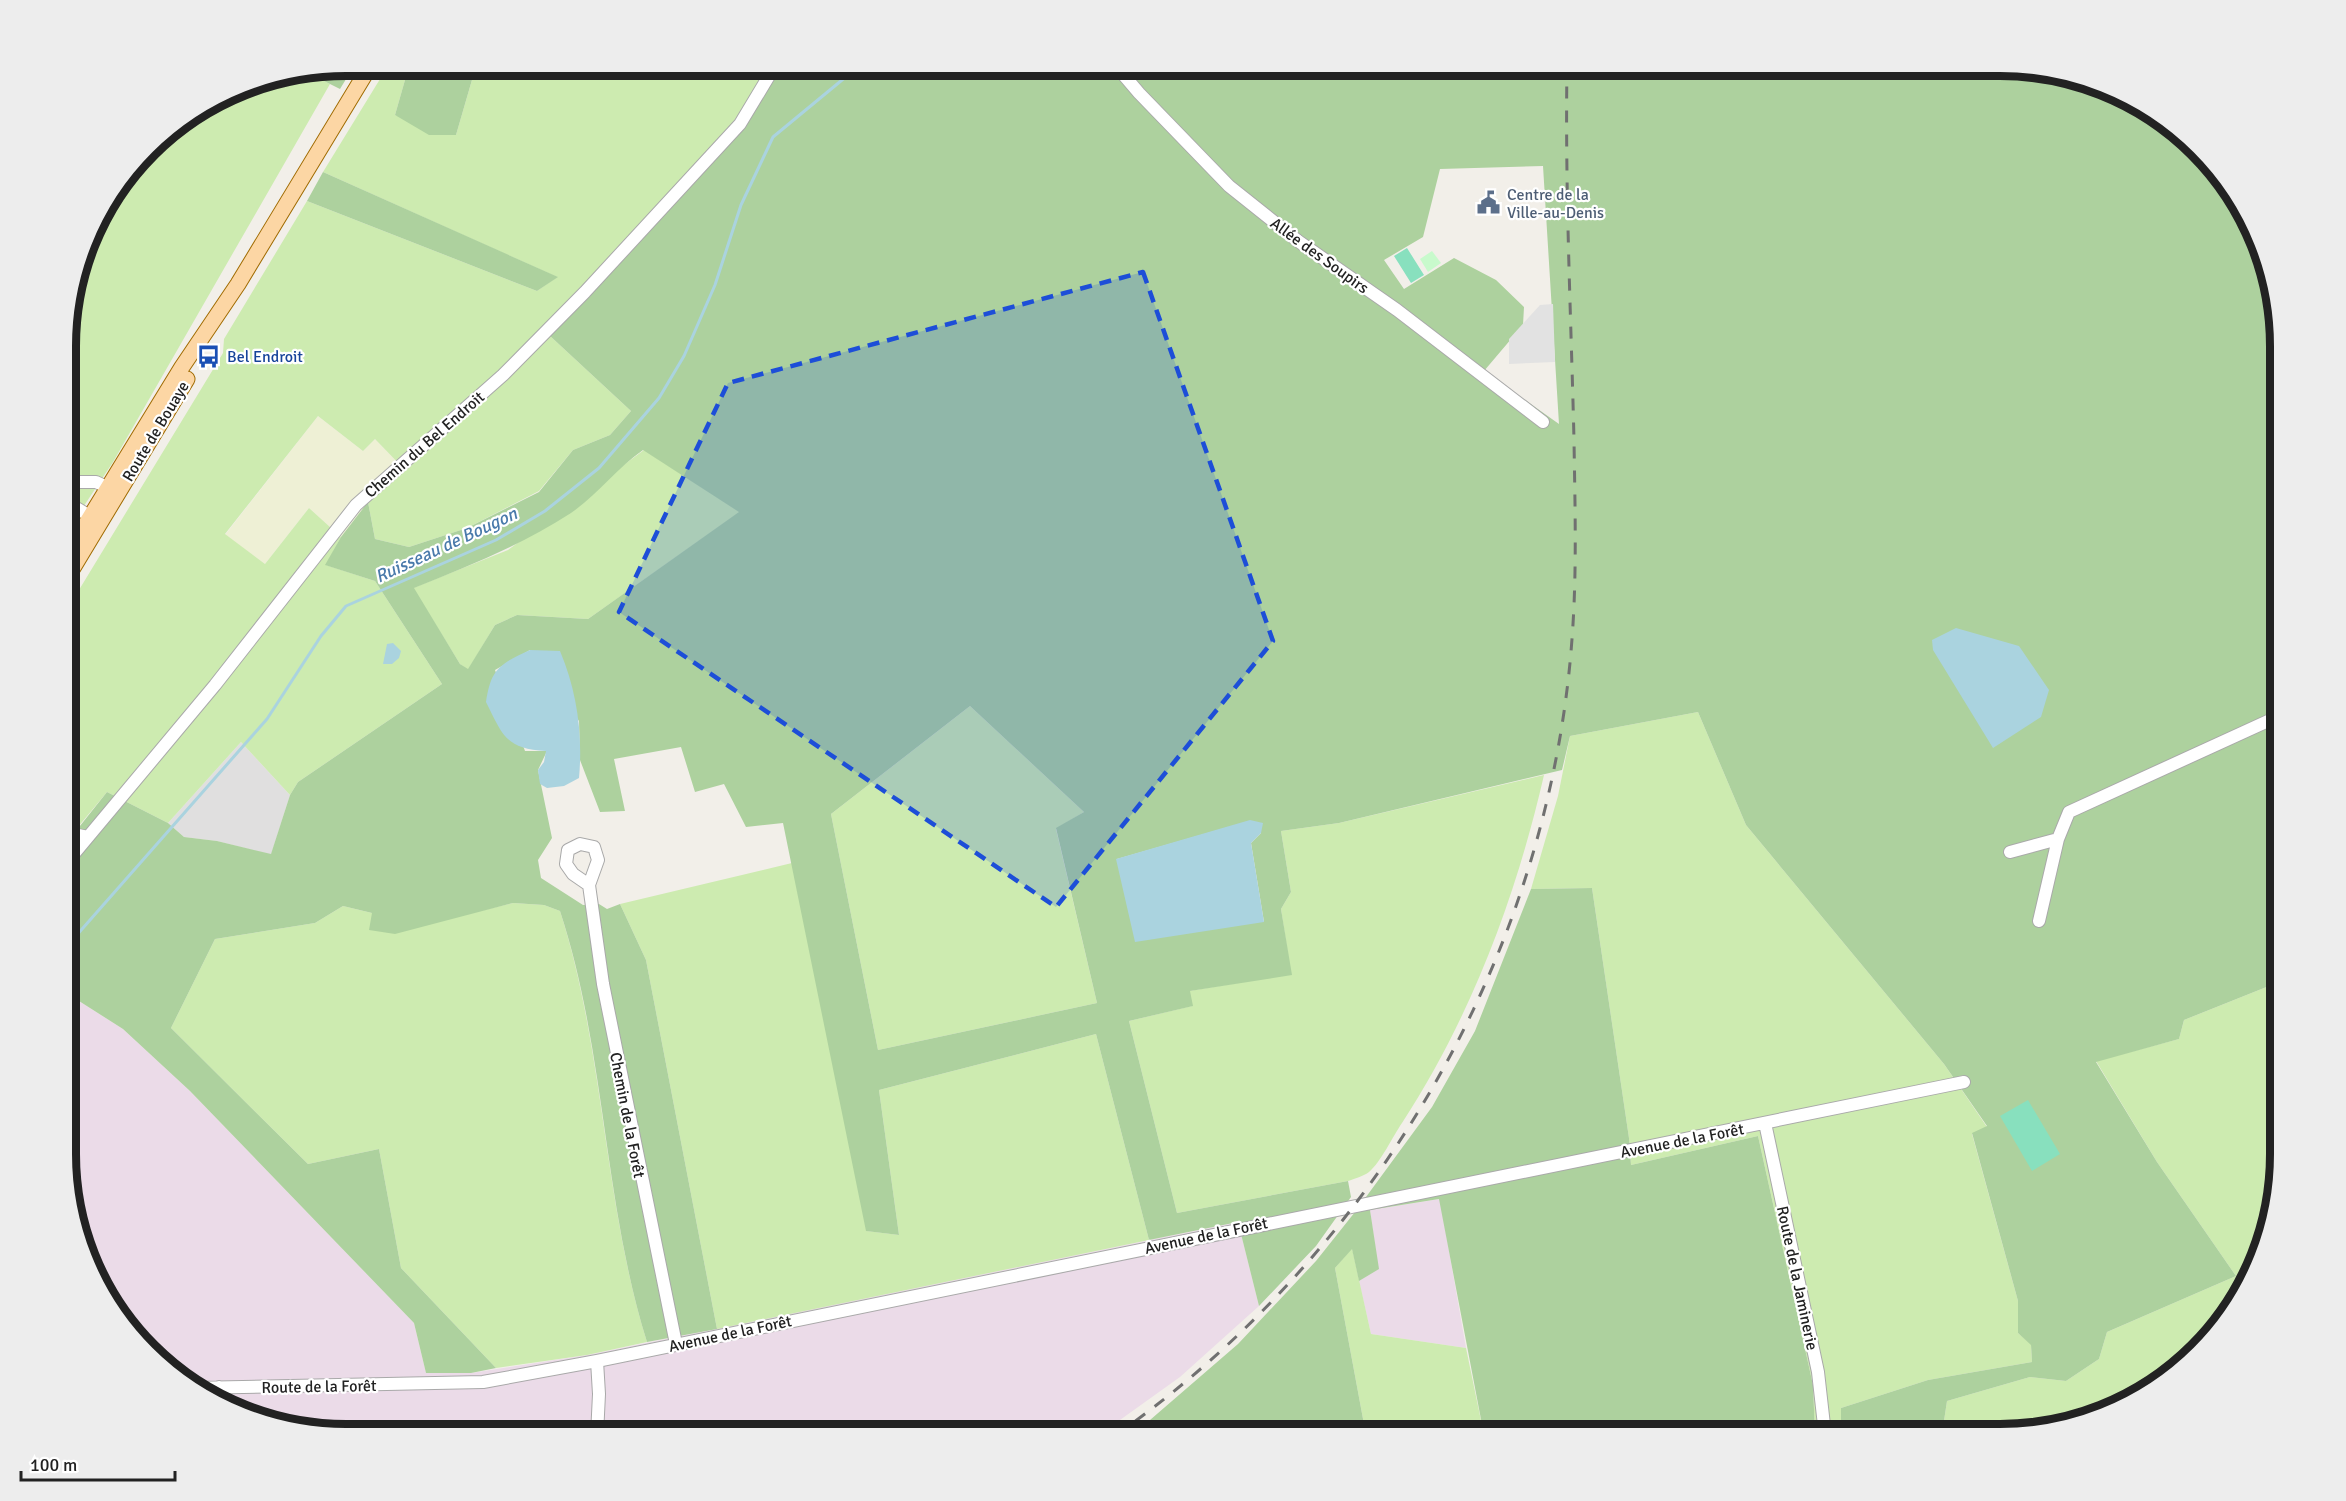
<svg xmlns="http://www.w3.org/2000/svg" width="2346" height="1501" viewBox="0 0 2346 1501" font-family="Signika,sans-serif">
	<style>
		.residential { fill: #e0dfdf }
		.industrial { fill: #ebdbe8 }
		.farmland { fill: #eef0d5 }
		.grass { fill: #cdebb0 }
		.forest { fill: #add19e; fill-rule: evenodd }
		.park { fill: #c8facc }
		.pitch { fill: #88e0be }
		.parking { fill: #e2e2e2 }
		.water { fill: #aad3df }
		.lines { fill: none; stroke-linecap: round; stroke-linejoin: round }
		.stream { stroke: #aad3df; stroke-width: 3 }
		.minor-casing { stroke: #a9a9a9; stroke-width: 14 }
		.major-casing { stroke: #a06b00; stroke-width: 17 }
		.minor { stroke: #fff; stroke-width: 12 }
		.major { stroke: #fcd6a4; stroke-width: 15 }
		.rail { stroke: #707070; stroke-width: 3; stroke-dasharray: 12 12; stroke-linecap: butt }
		.marked { fill: #1d4ed8; fill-opacity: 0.2; stroke: #1d4ed8; stroke-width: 4.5; stroke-dasharray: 12 8; stroke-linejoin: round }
		.labels { text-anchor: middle; stroke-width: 4.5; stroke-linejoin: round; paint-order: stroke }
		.service-label { font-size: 16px; fill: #4e5e75; stroke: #fff; text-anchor: start }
		.street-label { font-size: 16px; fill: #222; stroke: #fff }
		.transit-label { font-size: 16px; fill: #164399; stroke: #fff; text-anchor: start }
		.water-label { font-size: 18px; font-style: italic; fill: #4a7aab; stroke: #fff }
		.rim { fill: none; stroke: #222; stroke-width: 8 }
	</style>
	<rect width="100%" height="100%" fill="#f2efe9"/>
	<path class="residential" d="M 241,742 L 290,795 L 271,855 L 217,841 L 184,837 L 168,823 Z"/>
	<path class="industrial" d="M 68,994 L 123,1029 L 190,1091 L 414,1323 L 426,1373 L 471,1373 L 587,1355 L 1238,1222 L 1259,1306 L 1180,1377 L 1099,1435 L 346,1435 L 256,1420 L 191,1388 L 113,1310 L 68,1191 Z
		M 1440,1199 L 1466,1348 L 1371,1334 L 1359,1281 L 1378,1268 L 1370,1210 Z"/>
	<path class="farmland" d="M 318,416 L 363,451 L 375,439 L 405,470 L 368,502 L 341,537 L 309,508 L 265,564 L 225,535 Z"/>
	<path class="grass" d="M 388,66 L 409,66 L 395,115 L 456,135 L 476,66 L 779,66 L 743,128 L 549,335 L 631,411 L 610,435 L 573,450 L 539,491 L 467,528 L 409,547 L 375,539 L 368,502 L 405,470 L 375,439 L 363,451 L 318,416 L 225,534 L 265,564 L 309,508 L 341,537 L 326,565 L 375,581 L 442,684 L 298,782 L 290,795 L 241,742 L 168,823 L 107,792 L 68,839 L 68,608 L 223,353 L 224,339 L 307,201 L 537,291 L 557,277 L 323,172 Z
		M 308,73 L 330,84 L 113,462 L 68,530 L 68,310 L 95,222 L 161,136 L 239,87 Z
		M 644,450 L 740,512 L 588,619 L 517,615 L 495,625 L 468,670 L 460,664 L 413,588 L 508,550 Z
		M 970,706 L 1084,812 L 1056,829 L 1097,1003 L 878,1050 L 831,814 Z
		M 1698,712 L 1746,825 L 1944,1064 L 1987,1127 L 1972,1134 L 2018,1301 L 2018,1333 L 2031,1344 L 2032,1362 L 1928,1380 L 1841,1408 L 1841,1434 L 1815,1434 L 1813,1385 L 1758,1136 L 1631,1165 L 1629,1138 L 1592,888 L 1531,889 L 1558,796 L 1570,736 Z
		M 1544,775 C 1516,897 1471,1017 1402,1123 C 1393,1136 1381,1162 1369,1172 C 1364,1176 1354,1179 1348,1181 L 1177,1213 L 1129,1021 L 1192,1006 L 1189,991 L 1291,974 L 1281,909 L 1291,892 L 1281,831 L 1339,823 Z
		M 792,863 L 867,1231 L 899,1235 L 879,1090 L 1096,1034 L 1149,1240 L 717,1329 L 646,960 L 620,904 Z
		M 513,903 L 544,905 L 560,911 C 605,1051 603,1202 647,1342 L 587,1355 L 496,1368 L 401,1268 L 379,1149 L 308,1164 L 171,1028 L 215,939 L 315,923 L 343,906 L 372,913 L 463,915 Z
		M 2279,982 L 2279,1173 L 2265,1245 L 2233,1310 L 2140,1398 L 2018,1434 L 1942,1434 L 1947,1401 L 2030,1377 L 2066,1381 L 2099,1359 L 2107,1332 L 2236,1276 L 2157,1162 L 2096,1061 L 2179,1039 L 2184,1020 Z
		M 1352,1248 L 1371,1334 L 1466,1348 L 1484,1435 L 1366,1435 L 1335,1268 Z"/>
	<path class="forest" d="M 346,66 L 354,66 L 340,89 L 308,73 Z
		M 409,66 L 476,66 L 456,135 L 429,135 L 395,115 Z
		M 779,66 L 2000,66 L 2073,76 L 2155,113 L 2243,206 L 2279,328 L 2279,982 L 2184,1020 L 2179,1039 L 2096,1062 L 2157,1162 L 2236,1276 L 2107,1332 L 2099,1359 L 2066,1381 L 2030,1377 L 1947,1401 L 1942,1434 L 1841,1434 L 1841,1408 L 1928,1380 L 2032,1362 L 2031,1345 L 2018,1333 L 2018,1301 L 1972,1133 L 1987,1126 L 1944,1064 L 1746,825 L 1698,712 L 1570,736 L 1562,770 L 1339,823 L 1281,831 L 1291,892 L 1281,909 L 1292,975 L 1190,991 L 1193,1006 L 1129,1021 L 1177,1213 L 1348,1181 L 1351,1197 L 1316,1246 L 1259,1306 L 1238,1222 L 1149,1240 L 1096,1034 L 879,1090 L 899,1235 L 866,1231 L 783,823 L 746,827 L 724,784 L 695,792 L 681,747 L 614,759 L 625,811 L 600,812 L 580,760 L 579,721 L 530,650 L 495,670 L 525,751 L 547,751 L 538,770 L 552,838 L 538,860 L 541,878 L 583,905 L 599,904 L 607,909 L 620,904 L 646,960 L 717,1329 L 647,1342 C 603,1202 606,1051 560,911 L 544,905 L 513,903 L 395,934 L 369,930 L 372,913 L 343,906 L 315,923 L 215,939 L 171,1028 L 308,1164 L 379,1149 L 401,1268 L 496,1368 L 471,1373 L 426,1373 L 414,1323 L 190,1091 L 123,1029 L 68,994 L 68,841 L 107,792 L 168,823 L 184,837 L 217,841 L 271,854 L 290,795 L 298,782 L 442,684 L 375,581 L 325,565 L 341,537 L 368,502 L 375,539 L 409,547 L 467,528 L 539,492 L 573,450 L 610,435 L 631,411 L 549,335 L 743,128 ZM 1543,166 L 1559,424 L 1484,371 L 1523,325 L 1524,307 L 1496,280 L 1454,258 L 1404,289 L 1384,260 L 1423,237 L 1440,169 ZM 643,450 L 739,512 L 588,619 L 517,615 L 495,625 L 468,669 L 460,664 L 414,588 C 468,566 522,545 571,513 C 597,495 617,468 643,450 ZM 970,706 L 1084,812 L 1056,828 L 1097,1003 L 878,1050 L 831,814 ZM 1250,821 L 1261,833 L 1251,843 L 1264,922 L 1117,859 Z
		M 323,172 L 558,277 L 537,291 L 307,201 Z
		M 1592,888 L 1629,1138 L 1631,1165 L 1758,1136 L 1813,1385 L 1815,1434 L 1484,1435 L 1439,1199 L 1370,1210 L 1379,1269 L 1359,1281 L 1352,1249 L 1335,1268 L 1366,1435 L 1127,1435 L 1150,1420 L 1238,1344 L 1316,1261 L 1355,1212 L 1432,1107 L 1475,1031 L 1531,889 Z"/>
	<path class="park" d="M 1432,251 L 1441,263 L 1428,272 L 1420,259 Z"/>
	<path class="pitch" d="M 1407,248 L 1424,275 L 1411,283 L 1394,256 Z
		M 2028,1100 L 2060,1154 L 2032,1171 L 2000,1116 Z"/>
	<path class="parking" d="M 1553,304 L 1555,362 L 1509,364 L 1509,339 L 1540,305 Z"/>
	<path class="water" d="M 1956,628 L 2019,646 L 2049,690 L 2041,717 L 1993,748 L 1933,650 L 1932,640 Z
		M 393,643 L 401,651 L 399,658 L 392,664 L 383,664 L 387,644 Z
		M 530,650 L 560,651 C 577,691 583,735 579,778 L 564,786 L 547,788 L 540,784 L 538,770 L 544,762 L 546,751 C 506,749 503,736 486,702 C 491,668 500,664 530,650 Z
		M 1250,820 L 1263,823 L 1261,833 L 1251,843 L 1264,922 L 1135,942 L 1116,859 Z"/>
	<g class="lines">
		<path class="stream" d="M 68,945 L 267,719 L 321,636 L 346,606 L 496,540 L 545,511 L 599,468 L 659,398 L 684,356 L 715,285 L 741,205 L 773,137 L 859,66"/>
		<defs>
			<path id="minor" d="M 1116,66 L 1139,93 L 1229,186 L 1298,241 L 1397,310 L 1543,422
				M 68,482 L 96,482 L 107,487 L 110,494
				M 68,503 L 98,521
				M 68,833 L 88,837
				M 2010,852 L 2058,839
				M 68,861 L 215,685 L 356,505 L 503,375 L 585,292 L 740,124 L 775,66
				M 589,885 L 573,874 L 566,864 L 568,850 L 580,844 L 594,847 L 598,860 L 589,885 L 603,984 L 676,1344
				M 2039,921 L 2058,839 L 2069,812 L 2279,716
				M 1765,1123 L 1818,1372 L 1825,1434
				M 597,1361 L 599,1394 L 597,1435
				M 190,1388 L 483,1382 L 597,1361 L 1964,1082
				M 219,1402 L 219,1387"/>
			<path id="major" d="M 68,553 L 182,367 L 238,284 L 370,66
				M 68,576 L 187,379"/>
		</defs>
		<use href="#minor" class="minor-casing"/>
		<use href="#major" class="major-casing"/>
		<use href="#minor" class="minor"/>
		<use href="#major" class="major"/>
		<path class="rail" d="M 1116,1435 C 1375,1253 1549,956 1572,639 C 1577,573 1575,507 1574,440 C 1571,316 1565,191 1567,66"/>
	</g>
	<path class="marked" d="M 1143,272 L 1273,641 L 1056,907 L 619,612 L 728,383 Z"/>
	<defs>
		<symbol id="civic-bare" viewBox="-9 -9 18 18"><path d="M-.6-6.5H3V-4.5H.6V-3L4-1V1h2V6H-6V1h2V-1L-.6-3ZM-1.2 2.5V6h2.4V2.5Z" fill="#5c6f8a" stroke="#fff" stroke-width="2.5" paint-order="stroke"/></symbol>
		<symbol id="bus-bare" viewBox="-9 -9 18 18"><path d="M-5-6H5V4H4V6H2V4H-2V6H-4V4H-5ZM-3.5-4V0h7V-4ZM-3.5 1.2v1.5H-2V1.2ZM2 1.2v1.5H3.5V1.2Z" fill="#1a4fb4" stroke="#fff" stroke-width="2.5" paint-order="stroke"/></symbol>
	</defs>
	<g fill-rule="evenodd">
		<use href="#civic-bare" x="1472" y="186" width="33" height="33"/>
		<use href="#bus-bare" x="192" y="340" width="33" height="33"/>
	</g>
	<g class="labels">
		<g class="service-label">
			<text x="1507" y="200">Centre de la<tspan x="1507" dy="18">Ville-au-Denis</tspan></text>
		</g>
		<g class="street-label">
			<text transform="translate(1320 255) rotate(36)" y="6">Allée des Soupirs</text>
			<text transform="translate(155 431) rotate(-59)" y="6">Route de Bouaye</text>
			<text transform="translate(424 444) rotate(-41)" y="6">Chemin du Bel Endroit</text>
			<text transform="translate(628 1115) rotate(79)" y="6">Chemin de la Forêt</text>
			<text transform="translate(1682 1140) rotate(-11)" y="6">Avenue de la Forêt</text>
			<text transform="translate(1206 1235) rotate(-12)" y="6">Avenue de la Forêt</text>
			<text transform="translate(1798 1278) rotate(78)" y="6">Route de la Jaminerie</text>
			<text transform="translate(730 1333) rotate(-12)" y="6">Avenue de la Forêt</text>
			<text transform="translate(319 1386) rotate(-1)" y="6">Route de la Forêt</text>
		</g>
		<g class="transit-label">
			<text x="227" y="362">Bel Endroit</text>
		</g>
		<g class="water-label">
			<text transform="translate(446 545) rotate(-25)" y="6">Ruisseau de Bougon</text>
		</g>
	</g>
	<path d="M0 0H2346V1501H0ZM346 76H2000A270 270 0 0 1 2270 346V1154A270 270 0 0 1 2000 1424H346A270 270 0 0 1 76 1154V346A270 270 0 0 1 346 76Z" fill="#ededed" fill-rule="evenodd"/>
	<path class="rim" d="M346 76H2000A270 270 0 0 1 2270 346V1154A270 270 0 0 1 2000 1424H346A270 270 0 0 1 76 1154V346A270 270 0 0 1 346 76Z"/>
	<path d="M21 1471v9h154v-9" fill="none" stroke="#222222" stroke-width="3"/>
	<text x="30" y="1471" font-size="18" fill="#222222" stroke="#ffffff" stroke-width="4.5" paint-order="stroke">100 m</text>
</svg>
